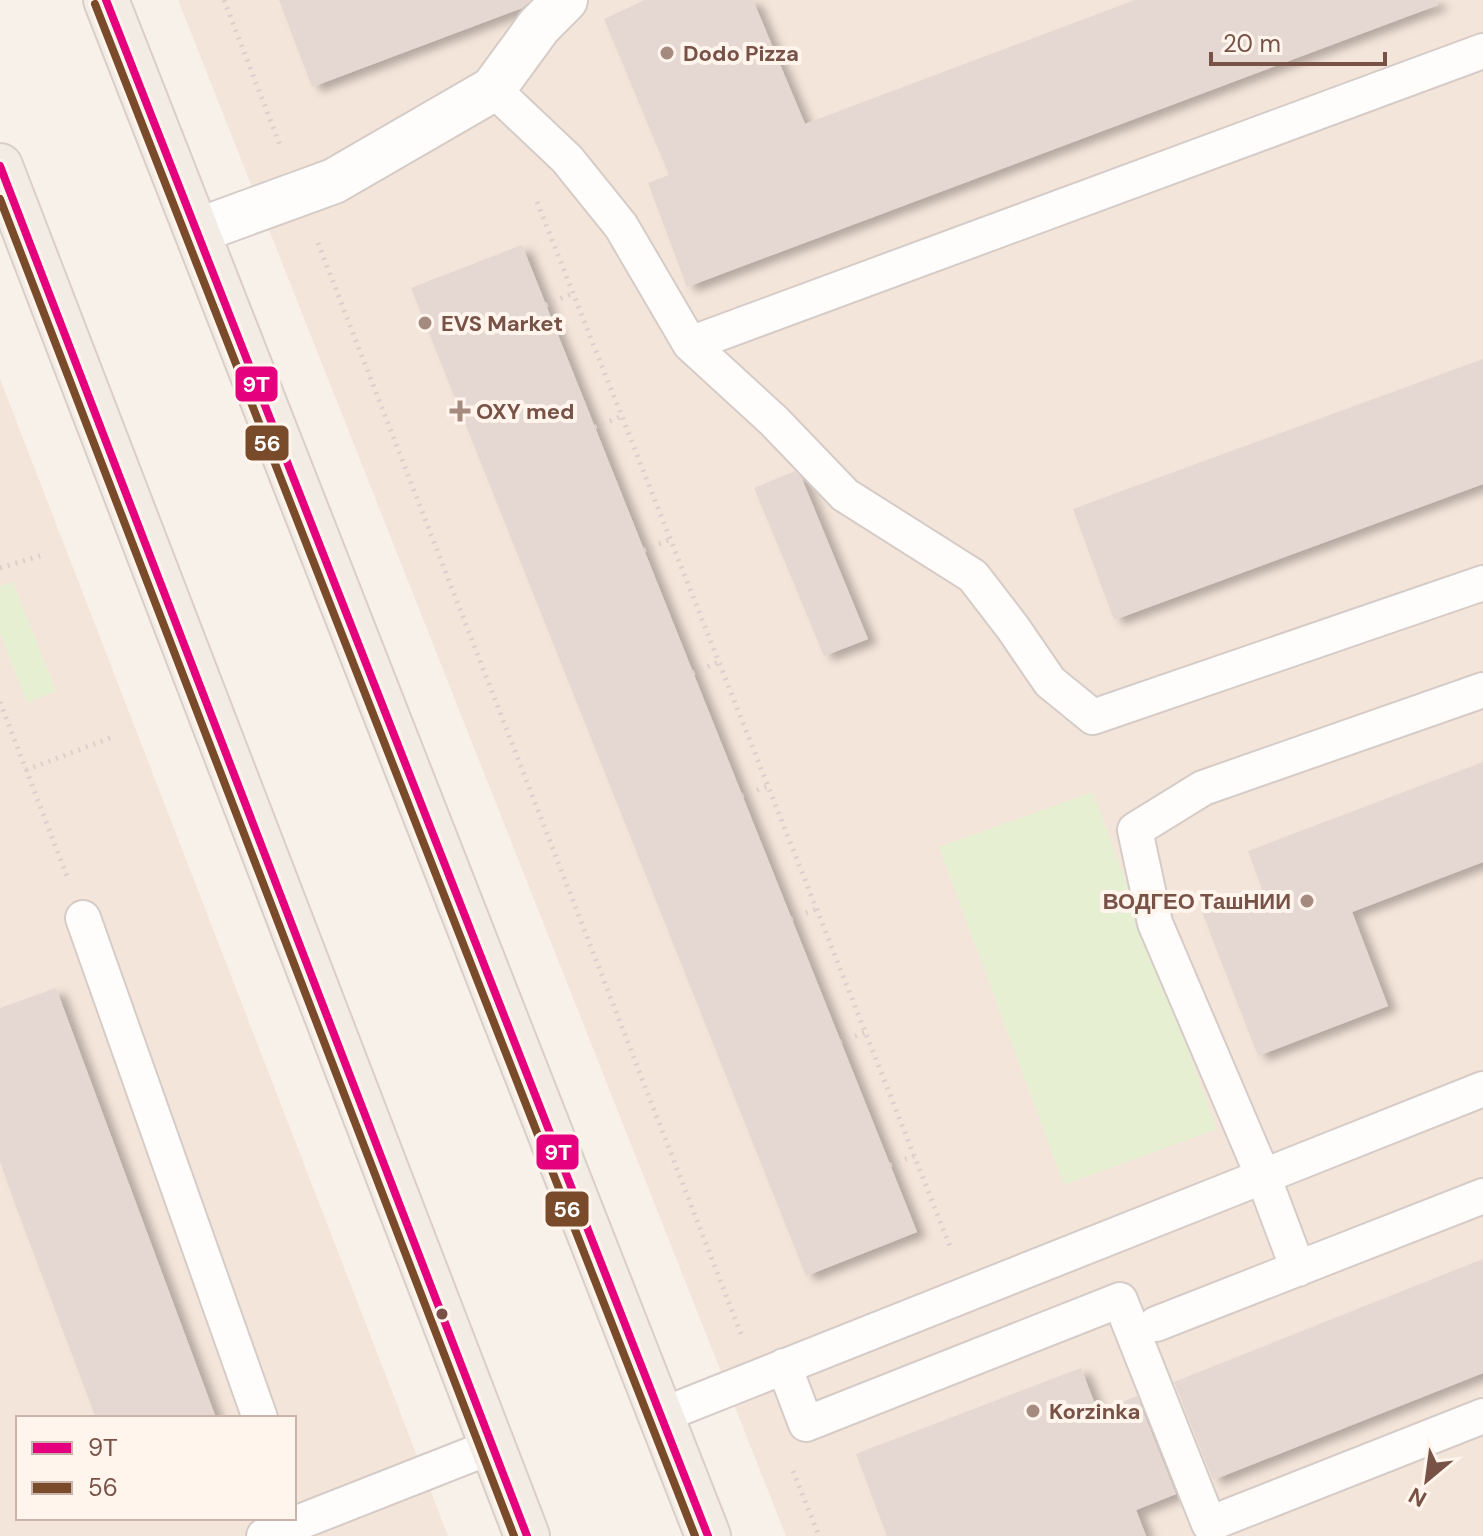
<svg xmlns="http://www.w3.org/2000/svg" width="1483" height="1536" viewBox="0 0 1483 1536" font-family="'DM Sans',sans-serif">
	<style>
		.residential { fill: #f4e5da; fill-rule: evenodd }
		.green { fill: #e7efd3 }
		.building { fill: #e5d7d1; filter: url(#shadow) }
		.lines { fill: none; stroke-linecap: round; stroke-linejoin: round }
		.lane-casing { stroke: #d6ccc7; stroke-width: 38 }
		.street-casing { stroke: #d6ccc7; stroke-width: 48 }
		.primary-casing { stroke: #dacec8; stroke-width: 48 }
		.path { stroke: #dbd0cc; stroke-width: 5; stroke-dasharray: 2 6; stroke-linecap: butt }
		.lane { stroke: #fefdfc; stroke-width: 34 }
		.street { stroke: #fefdfc; stroke-width: 44 }
		.primary { stroke: #f3ece5; stroke-width: 44 }
		.bus-1-casing { stroke: #fff5ec; stroke-width: 14 }
		.bus-2-casing { stroke: #fff5ec; stroke-width: 14 }
		.bus-1 { stroke: #e5007d; stroke-width: 8 }
		.bus-2 { stroke: #7a4b2a; stroke-width: 8 }
		.poi-dot { fill: #a58a80; stroke: #fff5ec; stroke-width: 3 }
		.bus-dot { fill: #795247; stroke: #fff5ec; stroke-width: 3 }
		.labels { text-anchor: middle; stroke-width: 8; stroke-linejoin: round; paint-order: stroke }
		.poi-label { font-size: 22px; font-weight: bold; fill: #795247; stroke: #fff5ec; text-anchor: start }
		.line-badge { stroke: #fff5ec; stroke-width: 3 }
		.badge-label { font-size: 22px; text-anchor: middle; font-weight: bold; fill: #fff }
	</style>
	<defs>
		<filter id="shadow"><feDropShadow dx="9" dy="5" stdDeviation="4" flood-color="#0004"/></filter>
	</defs>
	<rect width="100%" height="100%" fill="#f8f1ea"/>
	<path class="residential" d="M 178,0 L 1483,0 L 1483,1536 L 786,1536 Z
		M 0,379 L 448,1536 L 0,1536 ZM 18,1418 L 294,1418 L 294,1518 L 18,1518 Z"/>
	<path class="green" d="M 13,582 L 56,691 L 27,703 L 0,633 L 0,586 Z
		M 1093,792 L 1217,1129 L 1064,1185 L 939,847 Z"/>
	<path class="building" d="M 279,0 L 530,0 L 522,8 L 312,87 Z
		M 645,0 L 753,0 L 805,124 L 1135,0 L 1437,0 L 1438,5 L 687,287 L 648,183 L 669,175 L 604,19 Z
		M 522,245 L 917,1232 L 806,1276 L 411,288 Z
		M 1483,359 L 1483,484 L 1114,620 L 1073,509 Z
		M 795,471 L 802,479 L 868,639 L 824,656 L 754,488 Z
		M 1483,762 L 1483,862 L 1352,912 L 1388,1006 L 1258,1056 L 1202,912 L 1262,889 L 1248,851 Z
		M 56,988 L 216,1418 L 96,1418 L 18,1212 L 0,1162 L 0,1008 Z
		M 1483,1259 L 1483,1373 L 1213,1480 L 1174,1382 Z
		M 1081,1368 L 1098,1412 L 1137,1396 L 1176,1494 L 1136,1510 L 1146,1536 L 887,1536 L 856,1454 Z"/>
	<g class="lines">
		<defs>
			<path id="lane" d="M 493,89 L 567,159 L 621,226 L 690,344 L 1483,51
				M 690,344 L 774,421 L 845,495 L 973,576 L 1013,628 L 1050,682 L 1093,717 L 1483,583
				M 83,918 L 260,1418
				M 1298,1269 L 1263,1176 L 1155,923 L 1135,830 L 1203,788 L 1483,690
				M 1156,1324 L 1483,1196
				M 784,1366 L 806,1424 L 1120,1300 L 1209,1524 L 1483,1416
				M 660,1416 L 1483,1089
				M 264,1536 L 493,1446"/>
			<path id="street" d="M 197,231 L 334,181 L 493,89 L 539,26 L 565,0"/>
			<path id="primary" d="M 106,0 L 708,1536
				M 0,166 L 527,1536"/>
		</defs>
		<use href="#lane" class="lane-casing"/>
		<use href="#street" class="street-casing"/>
		<use href="#primary" class="primary-casing"/>
		<path class="path" d="M 224,0 L 280,145
			M 537,202 L 951,1249
			M 318,243 L 741,1334
			M 546,305 L 573,293
			M 595,427 L 622,416
			M 644,550 L 671,539
			M 0,568 L 46,554
			M 693,673 L 719,662
			M 0,702 L 67,876
			M 26,770 L 115,736
			M 742,796 L 768,786
			M 791,919 L 816,909
			M 840,1042 L 866,1032
			M 890,1165 L 914,1156
			M 793,1471 L 819,1536"/>
		<use href="#lane" class="lane"/>
		<use href="#street" class="street"/>
		<use href="#primary" class="primary"/>
		<defs>
			<path id="bus-1" d="M 106,0 L 708,1536
				M 0,166 L 527,1536"/>
			<path id="bus-2" d="M 95,4 L 695,1536
				M 0,199 L 514,1536"/>
		</defs>
		<use href="#bus-1" class="bus-1-casing"/>
		<use href="#bus-2" class="bus-2-casing"/>
		<use href="#bus-1" class="bus-1"/>
		<use href="#bus-2" class="bus-2"/>
	</g>
	<g class="poi-dot">
		<circle cx="667" cy="53" r="8"/>
		<circle cx="425" cy="323" r="8"/>
		<path d="M456 399h8v8h8v8h-8v8h-8v-8h-8v-8h8z"/>
		<circle cx="1307" cy="901" r="8"/>
		<circle cx="1033" cy="1411" r="8"/>
	</g>
	<circle class="bus-dot" cx="442" cy="1314" r="7"/>
	<g class="labels">
		<g class="poi-label">
			<text x="683" y="61">Dodo Pizza</text>
			<text x="441" y="331">EVS Market</text>
			<text x="476" y="419">OXY med</text>
			<text x="1291" y="909" text-anchor="end">ВОДГЕО ТашНИИ</text>
			<text x="1049" y="1419">Korzinka</text>
		</g>
	</g>
	<g class="line-badge">
		<rect x="234" y="365" width="45" height="38" rx="8" fill="#e5007d"/>
		<rect x="244" y="424" width="46" height="38" rx="8" fill="#7a4b2a"/>
		<rect x="535" y="1133" width="45" height="38" rx="8" fill="#e5007d"/>
		<rect x="544" y="1190" width="46" height="38" rx="8" fill="#7a4b2a"/>
	</g>
	<g class="badge-label">
		<text x="256" y="392">9Т</text>
		<text x="267" y="451">56</text>
		<text x="558" y="1160">9Т</text>
		<text x="567" y="1217">56</text>
	</g>
	<rect x="16" y="1416" width="280" height="104" fill="#fff5ec" stroke="#c9b4aa" stroke-width="2"/>
	<rect x="32" y="1442" width="40" height="12" fill="#e5007d" stroke="#c9b4aa" stroke-width="2"/>
	<text x="88" y="1456" font-size="24" fill="#795247">9Т</text>
	<rect x="32" y="1482" width="40" height="12" fill="#7a4b2a" stroke="#c9b4aa" stroke-width="2"/>
	<text x="88" y="1496" font-size="24" fill="#795247">56</text>
	<g transform="translate(1427 1480) rotate(209)" stroke="#fff5ec" stroke-width="6" paint-order="stroke">
	<path d="M0-6L14 30L0 20L-14 30Z" fill="#795247"/>
	<text y="-12" font-size="22" font-weight="bold" text-anchor="middle" fill="#795247">N</text>
	</g>
	<path d="M1211 52v12h174v-12" fill="none" stroke="#795247" stroke-width="4"/>
	<text x="1223" y="52" font-size="24" fill="#795247" stroke="#fff5ec" stroke-width="6" paint-order="stroke">20 m</text>
</svg>
